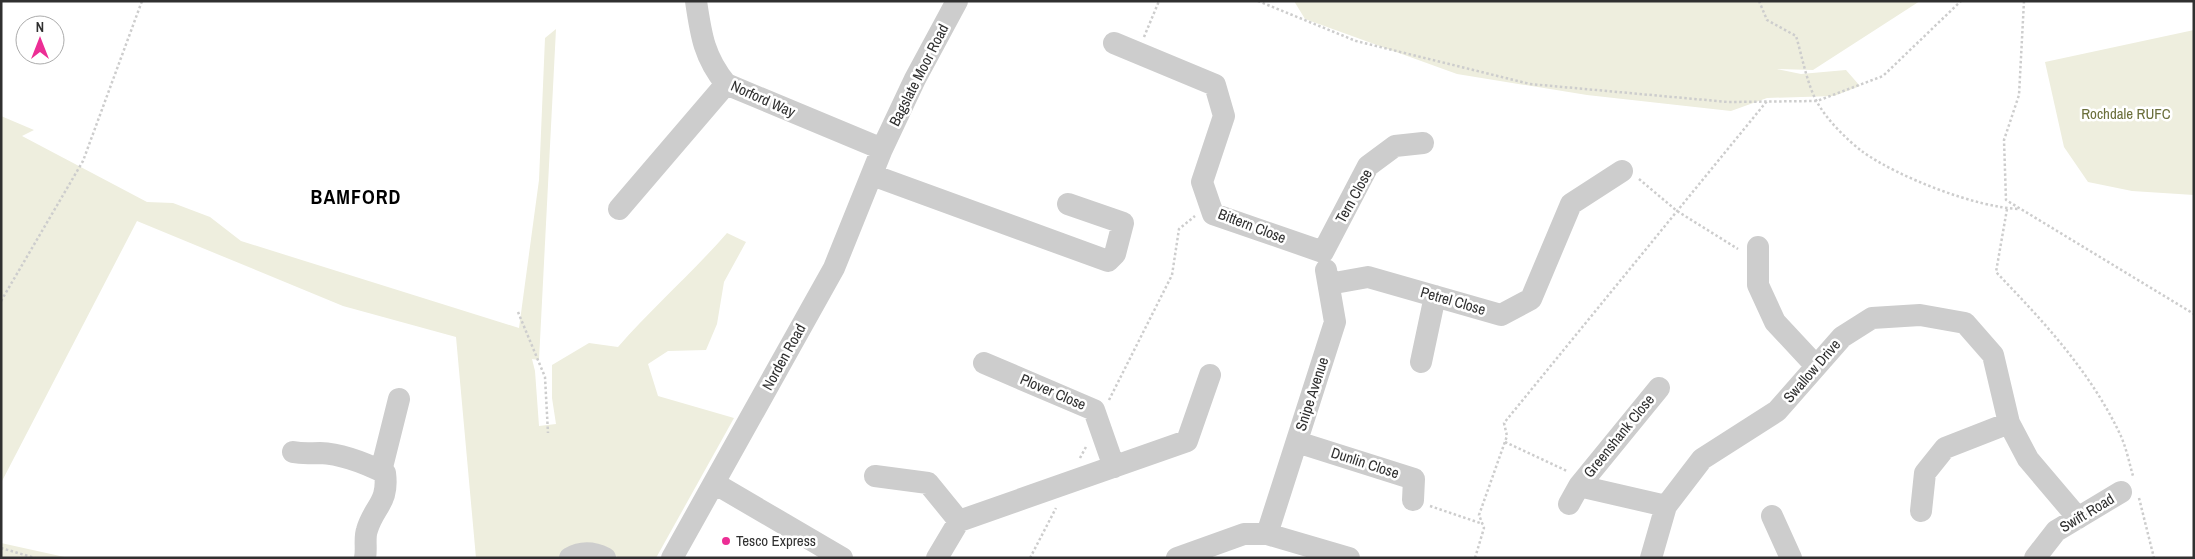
<svg xmlns="http://www.w3.org/2000/svg" width="2195" height="559" viewBox="0 0 2195 559" font-family="'Archivo Narrow',sans-serif">
	<style>
		.green { fill: #eeeede }
		.lines { fill: none; stroke-linecap: round; stroke-linejoin: round }
		.path { stroke: #cdcdcd; stroke-width: 2.5; stroke-dasharray: 2.5 2.5; stroke-linecap: butt }
		.minor { stroke: #cdcdcd; stroke-width: 22 }
		.poi-dot { fill: #ec2e95; stroke: #fff; stroke-width: 2 }
		.labels { text-anchor: middle; stroke-width: 5; stroke-linejoin: round; paint-order: stroke }
		.street-label { font-size: 15px; fill: #303030; stroke: #fff }
		.park-label { font-size: 15px; fill: #6b6f3b; stroke: #fff }
		.poi-label { font-size: 15px; fill: #303030; stroke: #fff; text-anchor: start }
		.district-label { font-size: 20px; font-weight: bold; letter-spacing: 1px; fill: #000; stroke: #fff }
	</style>
	<rect width="100%" height="100%" fill="#fff"/>
	<path class="green" d="M 1294,1 L 1920,1 L 1813,70 L 1777,69 L 1801,74 L 1846,70 L 1860,86 L 1834,96 L 1767,98 L 1731,111 L 1587,95 L 1457,74 L 1305,19 Z
		M 556,29 L 539,360 L 532,359 L 535,371 L 539,426 L 556,424 L 552,398 L 552,365 L 589,343 L 618,347 C 653,307 692,273 727,233 L 746,242 L 724,282 L 717,324 L 706,350 L 668,351 L 648,364 L 658,396 L 734,418 L 656,558 L 620,558 L 596,547 L 561,558 L 476,558 L 456,337 L 343,306 L 137,221 L 1,483 L 1,116 L 34,130 L 22,136 L 147,202 L 173,203 L 210,217 L 241,241 L 519,328 L 539,180 L 545,38 Z
		M 2194,30 L 2194,195 L 2132,191 L 2088,182 L 2064,147 L 2045,62 Z
		M 1,543 L 69,558 L 1,558 Z"/>
	<g class="lines">
		<path class="path" d="M 1258,1 L 1356,41 L 1530,84 L 1728,102 L 1817,101 L 1883,76 L 1961,1
			M 1759,1 L 1767,20 L 1796,36 C 1802,56 1807,84 1817,102 C 1827,120 1847,140 1863,152 C 1898,177 1977,208 2020,209
			M 2024,1 L 2019,95 L 2004,140 L 2006,200 L 2194,314
			M 1144,37 L 1159,1
			M 1639,179 L 1677,211 L 1738,249
			M 2007,209 L 1996,272 C 2043,321 2089,370 2119,432 C 2126,446 2129,462 2133,476
			M 1,301 L 83,161 L 142,1
			M 518,312 L 545,377 L 548,433
			M 1109,400 L 1172,275 L 1179,229 L 1195,216
			M 1505,442 L 1567,471
			M 1080,458 L 1087,445
			M 2139,498 L 2154,558
			M 1430,506 L 1483,524
			M 1,548 L 35,558
			M 1030,558 L 1056,508
			M 1475,558 L 1484,528 L 1479,515 L 1507,436 L 1504,423 L 1767,101"/>
		<path class="minor" d="M 696,1 C 701,35 704,57 726,84 L 882,149
			M 1114,43 L 1215,85 L 1224,116 L 1202,182 L 1213,214 L 1323,252
			M 872,175 L 1108,261 L 1115,254 L 1123,223 L 1068,204
			M 619,209 L 726,84
			M 1758,247 L 1758,285 L 1775,322 L 1816,366
			M 1323,252 L 1368,166 L 1395,146 L 1423,143
			M 1329,284 L 1368,277 L 1501,315 L 1531,299 L 1571,204 L 1622,171
			M 1421,362 L 1435,296
			M 984,363 L 1094,410 L 1114,467
			M 1659,388 L 1579,486 L 1666,506
			M 1297,442 L 1414,479 L 1413,500
			M 293,452 C 303,454 310,453 320,453 C 343,454 365,463 385,473 C 389,503 374,506 367,530 C 364,538 367,549 365,558
			M 381,471 L 399,399
			M 875,476 L 928,483 L 959,521 L 1187,441 L 1210,375
			M 714,483 L 842,558
			M 1569,504 L 1579,486
			M 1921,511 L 1925,473 L 1945,448 L 2009,423
			M 1772,516 L 1791,558
			M 1267,534 L 1335,322 L 1326,270
			M 570,558 C 582,551 593,552 605,558
			M 672,558 L 834,268 L 882,149 L 915,79 L 957,1
			M 937,558 L 959,521
			M 1177,558 L 1244,534 L 1267,534 L 1349,558
			M 1651,558 L 1666,506 L 1702,459 L 1777,411 L 1842,337 L 1872,318 L 1920,315 L 1965,323 L 1993,355 L 2009,423 L 2028,459 L 2078,518
			M 2035,558 L 2056,531 L 2121,492"/>
	</g>
	<circle class="poi-dot" cx="726" cy="541" r="5"/>
	<g class="labels">
		<g class="street-label">
			<text transform="translate(919 75) rotate(-63)" y="5">Bagslate Moor Road</text>
			<text transform="translate(763 99) rotate(24)" y="5">Norford Way</text>
			<text transform="translate(1354 196) rotate(-61)" y="5">Tern Close</text>
			<text transform="translate(1252 226) rotate(21)" y="5">Bittern Close</text>
			<text transform="translate(1453 301) rotate(16)" y="5">Petrel Close</text>
			<text transform="translate(784 357) rotate(-61)" y="5">Norden Road</text>
			<text transform="translate(1812 371) rotate(-49)" y="5">Swallow Drive</text>
			<text transform="translate(1053 392) rotate(23)" y="5">Plover Close</text>
			<text transform="translate(1312 394) rotate(-72)" y="5">Snipe Avenue</text>
			<text transform="translate(1619 436) rotate(-51)" y="5">Greenshank Close</text>
			<text transform="translate(1365 463) rotate(18)" y="5">Dunlin Close</text>
			<text transform="translate(2087 513) rotate(-31)" y="5">Swift Road</text>
		</g>
		<g class="park-label">
			<text x="2126" y="119">Rochdale RUFC</text>
		</g>
		<g class="poi-label">
			<text x="736" y="546">Tesco Express</text>
		</g>
		<g class="district-label">
			<text x="356" y="204">BAMFORD</text>
		</g>
	</g>
	<rect width="2195" height="559" fill="none" stroke="#303030" stroke-width="5"/>
	<g transform="translate(40 40)"><circle r="24" fill="#ffffff" stroke="#acacac"/>
	<path d="M0-4L9 19L0 12L-9 19Z" fill="#ec2e95"/>
	<text y="-8" font-size="14" font-weight="bold" text-anchor="middle" fill="#303030">N</text>
	</g>
</svg>
